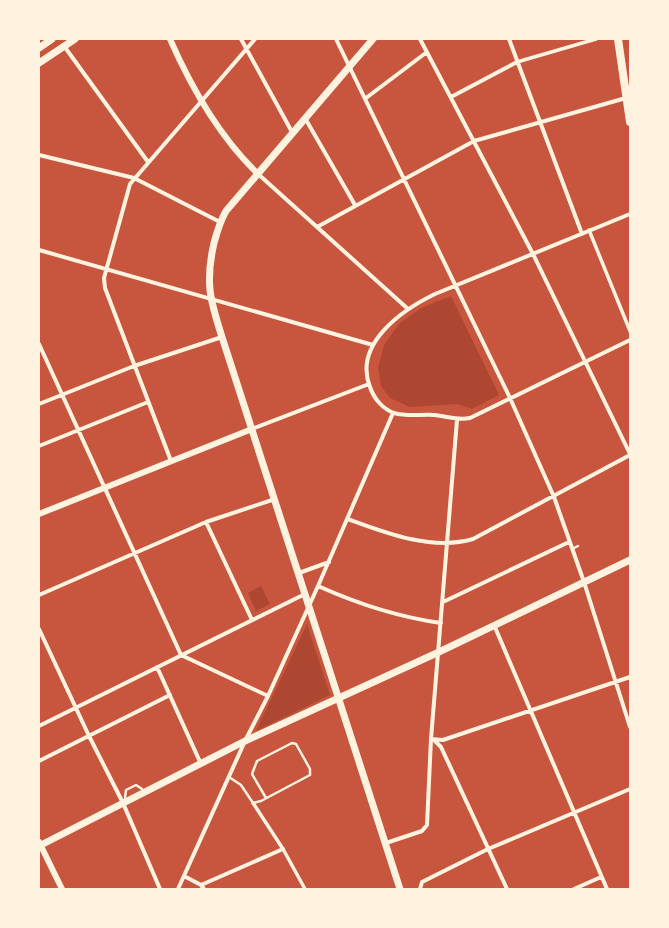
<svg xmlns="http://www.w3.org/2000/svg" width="669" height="928" viewBox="0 0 669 928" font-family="'PT Sans',sans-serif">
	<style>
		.green { fill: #ae4732 }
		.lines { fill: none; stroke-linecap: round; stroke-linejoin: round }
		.service { stroke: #fff3e0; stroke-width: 2.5 }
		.pedestrian { stroke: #fff3e0; stroke-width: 3.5 }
		.minor { stroke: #fff3e0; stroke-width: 4 }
		.tertiary { stroke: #fff3e0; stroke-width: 6 }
		.secondary { stroke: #fff3e0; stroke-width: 7 }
		.primary { stroke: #fff3e0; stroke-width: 8 }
	</style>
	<rect width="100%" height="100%" fill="#c8553d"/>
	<path class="green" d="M 451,296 L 499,395 L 472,409 L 457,404 L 410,407 L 390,398 L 381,386 L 378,368 L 384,345 L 399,324 L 421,308 Z
		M 261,586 L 270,604 L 256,611 L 248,593 Z
		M 307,624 L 330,695 L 256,731 Z"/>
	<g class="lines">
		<path class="service" d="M 572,549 L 578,546
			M 229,777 L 241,785 L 253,803 L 261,801 L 310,775 L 310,769 L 296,744 L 292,743 L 257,761 L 252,774 L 266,798
			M 125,798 L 126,790 L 136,785 L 142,789"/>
		<path class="pedestrian" d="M 517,62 L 596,39
			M 589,230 L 630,331
			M 253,803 L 283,849 L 305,889"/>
		<path class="minor" d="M 241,39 L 292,132
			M 336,39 L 510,398 L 554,497 L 584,582 L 630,727
			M 420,39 L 533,254 L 630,454
			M 509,39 L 582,234
			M 64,46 L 148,162
			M 451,97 L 517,62
			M 366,98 L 427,52
			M 305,118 L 355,205
			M 39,155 L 134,178 L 220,222
			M 257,173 L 408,309
			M 630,214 L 435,294 C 402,310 353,344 370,387 C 374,399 383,409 394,413 C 408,417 421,414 434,415 C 447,416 457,421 470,418 L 630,340
			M 317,227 L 474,141 L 626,98
			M 39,250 L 373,345
			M 39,344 L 181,655 L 268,696
			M 39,404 L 134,366 L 222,337
			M 252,429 L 369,384
			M 39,446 L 148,402
			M 171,461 L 105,288 L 104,278 L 130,184 L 255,39
			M 348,519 C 386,533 432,551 473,539 L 630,455
			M 206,522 L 252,620
			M 299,573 L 329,562
			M 318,586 C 358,604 398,617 441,623
			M 39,595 L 206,522 L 275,499
			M 443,602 L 569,542
			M 494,625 L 607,889
			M 39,629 L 89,736 L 123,803 L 160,889
			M 157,667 L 201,764
			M 39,726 L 305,594
			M 431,739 L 443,740 L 630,677
			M 435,741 L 441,747 L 507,889
			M 39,761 L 170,695
			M 386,843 L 422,831 L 427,825 L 431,739 L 457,420
			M 184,876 L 201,885 L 204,889
			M 201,885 L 283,849
			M 178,889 L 245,741 L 268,696 L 318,586 L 393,413
			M 420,889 L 422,882 L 488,849 L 630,789
			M 574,889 L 601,877"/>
		<path class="tertiary" d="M 170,39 C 191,87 220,137 257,173
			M 39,514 L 252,429
			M 39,842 L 62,889"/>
		<path class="secondary" d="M 373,39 L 226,211 C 220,221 217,232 214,243 C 205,282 210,300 222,337 L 400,889
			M 39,48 L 52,39
			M 39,63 L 75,39
			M 39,846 L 245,741 L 439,652 L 630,560"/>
		<path class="primary" d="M 618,39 L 630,122"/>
	</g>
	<rect width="669" height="928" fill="none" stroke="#fff3e0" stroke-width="80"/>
</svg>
